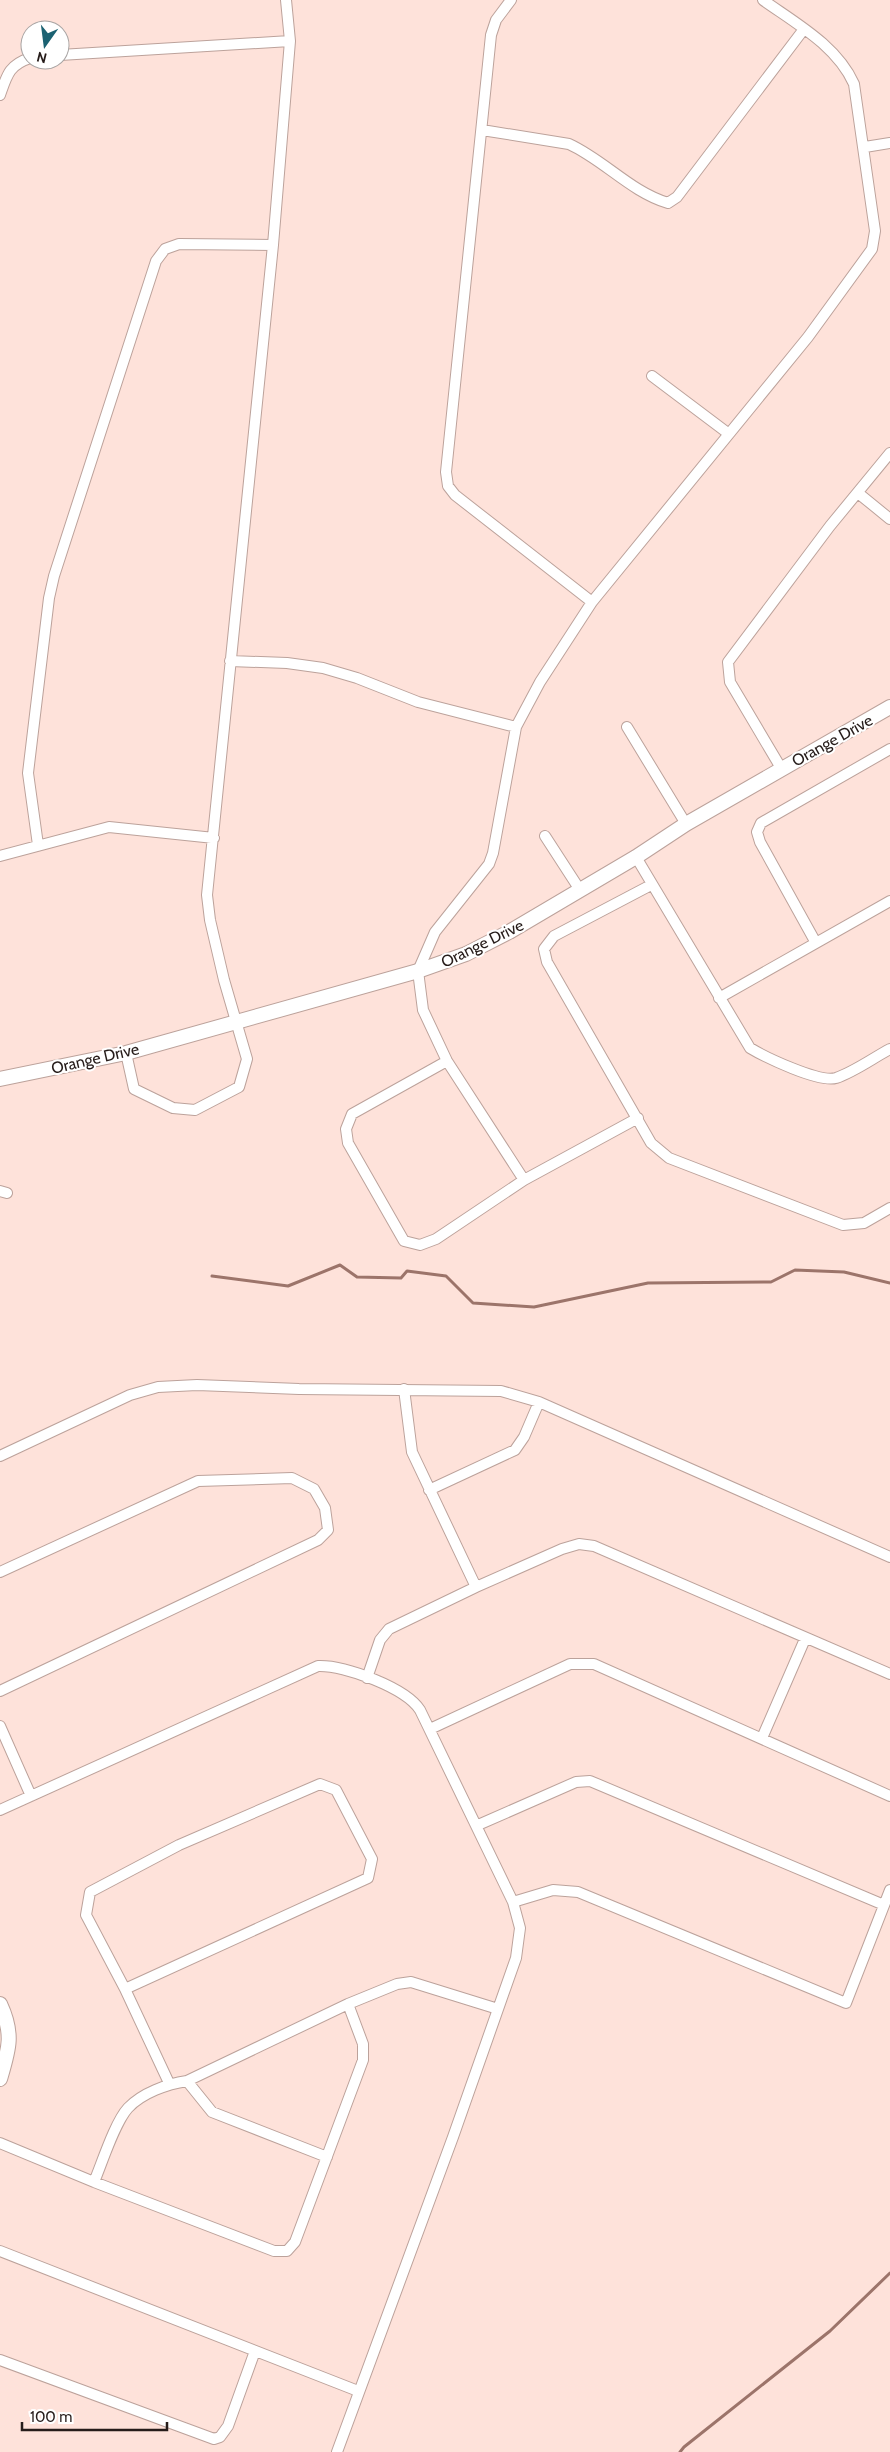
<svg xmlns="http://www.w3.org/2000/svg" width="890" height="2452" viewBox="0 0 890 2452" font-family="Cabin,sans-serif">
	<style>
		.lines { fill: none; stroke-linecap: round; stroke-linejoin: round }
		.stream { stroke: #9c746a; stroke-width: 3 }
		.street-casing { stroke: #bca29b; stroke-width: 12 }
		.secondary-casing { stroke: #bca29b; stroke-width: 16 }
		.street { stroke: #fff; stroke-width: 10 }
		.secondary { stroke: #fff; stroke-width: 14 }
		.labels { text-anchor: middle; stroke-width: 4; stroke-linejoin: round; paint-order: stroke }
		.street-label { font-size: 16px; fill: #261c1a; stroke: #fff }
	</style>
	<rect width="100%" height="100%" fill="#fee2da"/>
	<g class="lines">
		<path class="stream" d="M 212,1276 L 288,1286 L 340,1265 L 357,1277 L 401,1278 L 407,1271 L 446,1276 L 473,1303 L 534,1307 L 648,1283 L 771,1282 L 795,1270 L 844,1272 L 890,1283
			M 680,2452 L 684,2447 L 830,2331 L 890,2273"/>
		<defs>
			<path id="street" d="M 511,0 L 496,20 L 491,35 L 446,472 L 448,486 L 455,495 L 592,602
				M 60,55 L 290,41
				M 0,95 C 7,75 9,65 30,58
				M 482,130 L 569,144 C 604,160 631,192 668,203 L 677,197 L 804,29
				M 865,147 L 890,143
				M 652,376 L 729,434
				M 858,493 L 890,519
				M 230,661 L 287,663 L 323,668 L 357,678 L 418,702 L 516,727
				M 627,727 L 686,824
				M 781,768 L 730,682 L 728,662 L 830,526 L 890,453
				M 545,836 L 580,890
				M 38,845 L 28,773 L 49,598 L 54,576 L 156,261 L 165,249 L 179,244 L 273,245
				M 0,856 L 109,827 L 214,838
				M 636,857 L 750,1048 C 765,1057 819,1083 836,1078 C 854,1072 873,1058 890,1049
				M 651,885 L 554,936 L 544,949 L 547,962 L 651,1143 L 669,1158 L 843,1225 L 864,1223 L 890,1208
				M 816,943 L 760,842 L 757,832 L 761,823 L 890,749
				M 719,998 L 890,901
				M 126,1053 L 134,1089 L 173,1108 L 195,1110 L 239,1087 L 247,1059 L 224,980 L 210,920 L 207,895 L 273,245 L 290,41 L 286,0
				M 447,1061 L 352,1114 L 346,1129 L 348,1143 L 404,1241 L 420,1245 L 436,1239 L 524,1180 L 638,1118
				M 524,1180 L 447,1061 L 423,1010 L 418,971 L 435,932 L 489,864 L 493,853 L 516,727 L 540,682 L 592,602 L 808,337 L 872,249 L 875,231 L 854,84 C 837,46 797,24 763,0
				M 0,1191 L 7,1193
				M 404,1389 L 412,1452 L 476,1587
				M 0,1456 L 130,1395 L 158,1387 L 197,1385 L 299,1389 L 501,1391 L 539,1402 L 890,1557
				M 429,1490 L 515,1450 L 524,1437 L 539,1402
				M 0,1572 L 198,1481 L 292,1478 L 314,1489 L 325,1508 L 328,1530 L 318,1540 L 0,1691
				M 367,1678 L 380,1640 L 389,1629 L 476,1587 L 562,1549 L 579,1544 L 594,1546 L 890,1674
				M 0,1726 L 31,1796
				M 430,1729 L 570,1664 L 594,1664 L 890,1796
				M 762,1738 L 805,1639
				M 0,1810 L 318,1666 C 345,1665 406,1688 420,1710 L 513,1902 L 520,1928 L 516,1958 L 453,2137 L 337,2452
				M 478,1825 L 576,1782 L 590,1781 L 884,1905
				M 513,1902 L 553,1890 L 578,1892 L 846,2003 L 890,1890
				M 125,1989 L 368,1878 L 372,1859 L 336,1790 L 320,1784 L 179,1845 L 90,1892 L 86,1915 L 125,1989 L 169,2083
				M 187,2081 L 212,2112 L 327,2157
				M 0,2143 L 94,2182 L 274,2251 L 287,2251 L 295,2242 L 363,2060 L 363,2044 L 348,2004
				M 94,2182 C 102,2163 115,2122 128,2108 C 142,2093 167,2084 187,2081 L 348,2004 L 397,1984 L 411,1982 L 498,2009
				M 0,2251 L 358,2391
				M 0,2360 L 214,2439 L 220,2437 L 228,2426 L 255,2351"/>
			<path id="secondary" d="M 0,1079 L 126,1053 L 418,971 L 466,954 L 509,932 L 636,857 L 686,824 L 890,707
				M 0,2004 C 14,2034 9,2049 0,2079"/>
		</defs>
		<use href="#street" class="street-casing"/>
		<use href="#secondary" class="secondary-casing"/>
		<use href="#street" class="street"/>
		<use href="#secondary" class="secondary"/>
	</g>
	<g class="labels">
		<g class="street-label">
			<text transform="translate(832 740) rotate(-29)" y="6">Orange Drive</text>
			<text transform="translate(482 943) rotate(-26)" y="6">Orange Drive</text>
			<text transform="translate(95 1058) rotate(-13)" y="6">Orange Drive</text>
		</g>
	</g>
	<g transform="translate(45 45) rotate(194)"><circle r="24" fill="#ffffff" stroke="#a8a4a3"/>
	<path d="M0-4L9 19L0 12L-9 19Z" fill="#1b6272"/>
	<text y="-8" font-size="14" font-weight="bold" text-anchor="middle" fill="#261c1a">N</text>
	</g>
	<path d="M22 2422v8h145v-8" fill="none" stroke="#261c1a" stroke-width="2.5"/>
	<text x="30" y="2422" font-size="15" fill="#261c1a" stroke="#ffffff" stroke-width="4" paint-order="stroke">100 m</text>
</svg>
